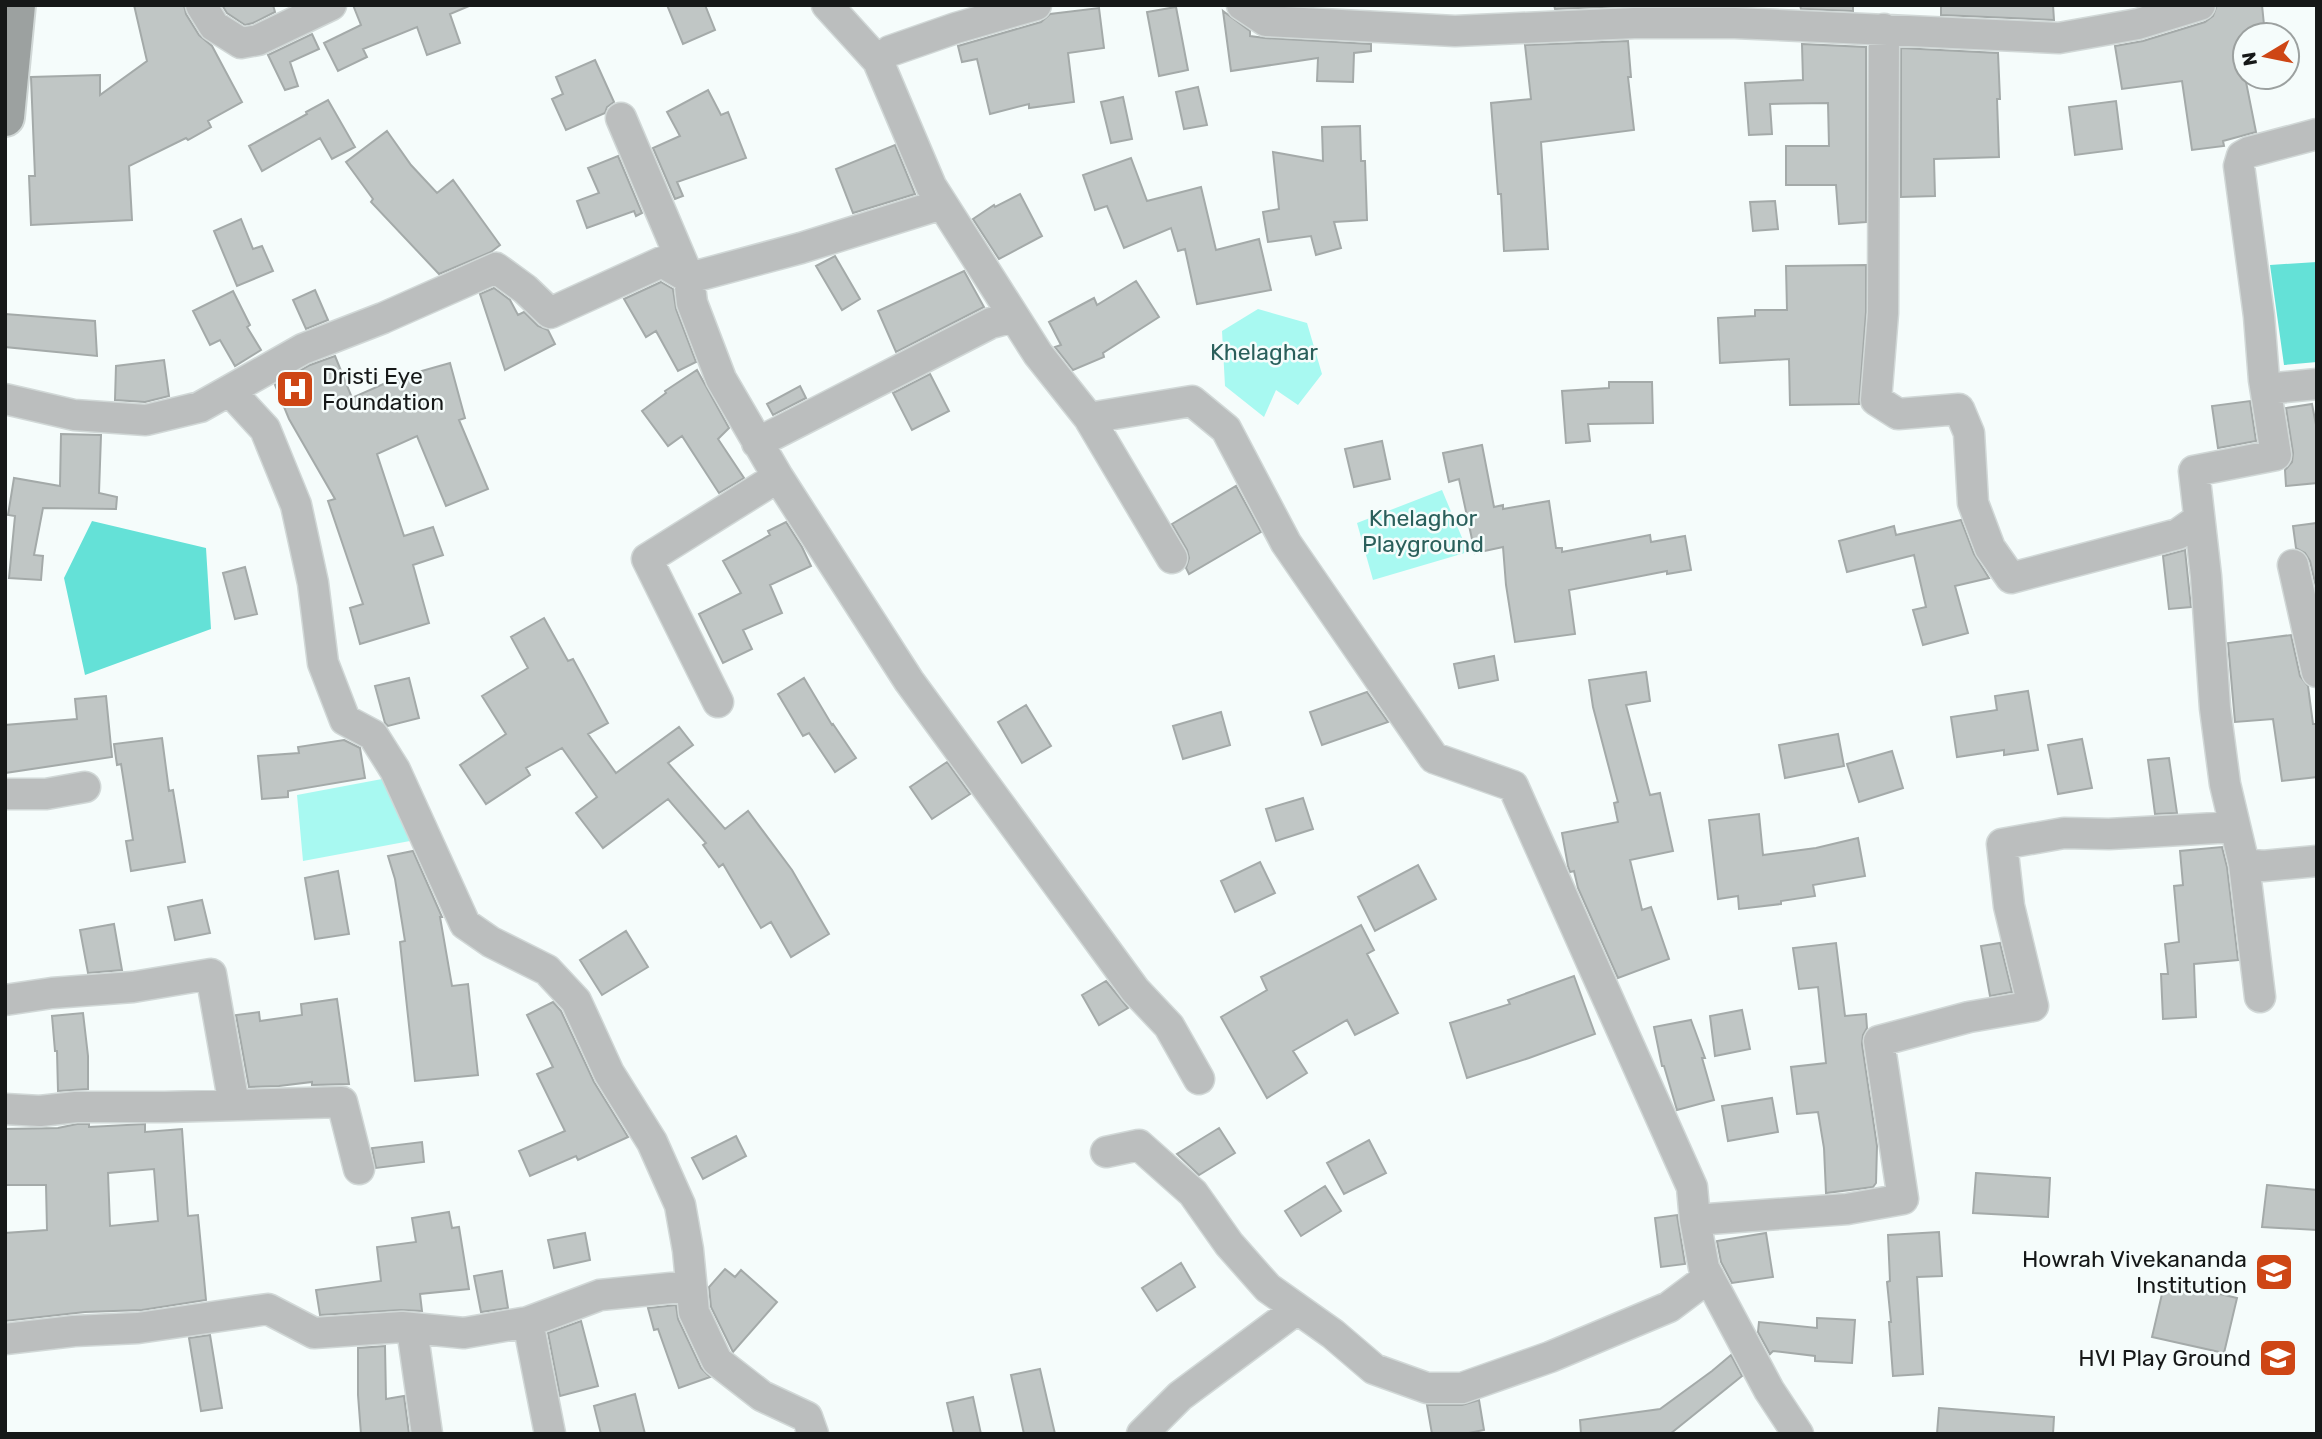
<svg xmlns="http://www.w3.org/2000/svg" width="2322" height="1439" viewBox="0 0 2322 1439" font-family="Rubik,sans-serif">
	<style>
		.green { fill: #a8f9f1 }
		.water { fill: #64e1d7 }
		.building { fill: #c0c6c5; stroke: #a4aaa9; stroke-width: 2; fill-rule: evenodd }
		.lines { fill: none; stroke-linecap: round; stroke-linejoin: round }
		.minor-casing { stroke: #d1d8d7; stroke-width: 33 }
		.secondary-casing { stroke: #d1d8d7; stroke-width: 42 }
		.minor { stroke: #bbbebe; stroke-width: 30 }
		.secondary { stroke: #9ca1a0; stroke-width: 38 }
		.labels { text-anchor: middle; stroke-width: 5; stroke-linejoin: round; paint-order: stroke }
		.park-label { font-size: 23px; fill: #2a5f5b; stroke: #f5fcfb }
		.poi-label { font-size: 23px; fill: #161818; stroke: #f5fcfb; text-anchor: end }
	</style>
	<rect width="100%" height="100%" fill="#f5fcfb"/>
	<path class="green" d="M 1258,309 L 1307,323 L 1322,374 L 1298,405 L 1276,390 L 1264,417 L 1225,386 L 1222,331 Z
		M 1442,490 L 1468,552 L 1373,580 L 1357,523 Z
		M 398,776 L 426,838 L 303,861 L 297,795 Z"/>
	<path class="water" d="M 2317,262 L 2317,362 L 2284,365 L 2270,265 Z
		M 92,521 L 206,548 L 211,629 L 85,675 L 64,578 Z"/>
	<path class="building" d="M 134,5 L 184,5 L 186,14 L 199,35 L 212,46 L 242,102 L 208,121 L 211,127 L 188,140 L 186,138 L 129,166 L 132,220 L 31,225 L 29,176 L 35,176 L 31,77 L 100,75 L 100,95 L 147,61 Z
		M 222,5 L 273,5 L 275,12 L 253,23 L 245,25 L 227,13 Z
		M 353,5 L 469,5 L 469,6 L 450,14 L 460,43 L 427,55 L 417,27 L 363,49 L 367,57 L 338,71 L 324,43 L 361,25 Z
		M 667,5 L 705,5 L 715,30 L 683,44 Z
		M 1554,5 L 1625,5 L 1625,6 L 1555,9 Z
		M 1800,5 L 1853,5 L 1853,11 L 1801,9 Z
		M 1941,5 L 2053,5 L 2054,20 L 1941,15 Z
		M 2217,5 L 2262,5 L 2265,35 L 2245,35 L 2245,77 L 2256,132 L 2223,141 L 2224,146 L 2192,150 L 2182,81 L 2122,89 L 2115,46 L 2143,41 L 2205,22 L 2213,16 Z
		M 1176,7 L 1188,70 L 1159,76 L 1147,12 Z
		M 1099,8 L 1104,48 L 1068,53 L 1074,102 L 1029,108 L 1029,104 L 990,114 L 977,59 L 962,62 L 958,46 L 1041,22 L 1050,14 Z
		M 1223,11 L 1250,31 L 1250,36 L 1265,38 L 1371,44 L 1371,51 L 1354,53 L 1353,82 L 1317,81 L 1318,58 L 1231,71 Z
		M 312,34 L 319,49 L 290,62 L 298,86 L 285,90 L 268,55 Z
		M 1628,41 L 1631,77 L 1628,77 L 1634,130 L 1541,142 L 1548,249 L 1504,251 L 1501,194 L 1498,194 L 1491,103 L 1531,99 L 1525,45 Z
		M 1802,44 L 1866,47 L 1866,222 L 1839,224 L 1836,185 L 1786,185 L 1786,146 L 1829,146 L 1828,103 L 1770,104 L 1772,134 L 1749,135 L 1745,83 L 1803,80 Z
		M 1901,48 L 1998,53 L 2000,99 L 1997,99 L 1999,157 L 1934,159 L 1935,196 L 1901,197 Z
		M 595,60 L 614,102 L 607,107 L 605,113 L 566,130 L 552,99 L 563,94 L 556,77 Z
		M 1198,87 L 1207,125 L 1184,129 L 1176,92 Z
		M 708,90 L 721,115 L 728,112 L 746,158 L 677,182 L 683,196 L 675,199 L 653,148 L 680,136 L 667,112 Z
		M 1123,97 L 1132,139 L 1111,143 L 1101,102 Z
		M 328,100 L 355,147 L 332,159 L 320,138 L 262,171 L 249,146 L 307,114 L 306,112 Z
		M 2116,101 L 2122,149 L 2075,155 L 2069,107 Z
		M 1360,126 L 1361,161 L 1365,161 L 1367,220 L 1334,222 L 1341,248 L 1316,255 L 1311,236 L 1268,242 L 1263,212 L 1279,209 L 1273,152 L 1323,161 L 1322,127 Z
		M 387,131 L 411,165 L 437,193 L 453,180 L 500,245 L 491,252 L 439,274 L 371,202 L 373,199 L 346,162 Z
		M 895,145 L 915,194 L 853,213 L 836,169 Z
		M 618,156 L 642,213 L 636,216 L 634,211 L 587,228 L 577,201 L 599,193 L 588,168 Z
		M 1131,158 L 1147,201 L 1201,187 L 1216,250 L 1259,239 L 1271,290 L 1197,304 L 1185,249 L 1178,251 L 1171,228 L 1124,248 L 1107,206 L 1095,210 L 1083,175 Z
		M 1020,194 L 1042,236 L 999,259 L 973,219 L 994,205 L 995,207 Z
		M 1775,201 L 1778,229 L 1753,231 L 1750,202 Z
		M 241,219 L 253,249 L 262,246 L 273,271 L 237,286 L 214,231 Z
		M 835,256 L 860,299 L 842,310 L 816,266 Z
		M 1866,265 L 1866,312 L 1859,404 L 1790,405 L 1789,359 L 1720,363 L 1718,318 L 1755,316 L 1755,310 L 1787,310 L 1786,266 Z
		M 964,271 L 984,307 L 896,352 L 878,311 Z
		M 1136,281 L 1159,317 L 1103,353 L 1104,357 L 1073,370 L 1055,347 L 1061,345 L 1049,322 L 1094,298 L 1097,305 Z
		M 661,282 L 673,289 L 676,309 L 696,362 L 678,371 L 656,331 L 646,337 L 624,299 Z
		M 494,288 L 510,300 L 518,315 L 524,312 L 538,326 L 548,330 L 555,344 L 505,370 L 480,294 Z
		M 315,290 L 328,320 L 306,329 L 293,300 Z
		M 233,291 L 250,325 L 247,327 L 261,350 L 235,366 L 220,340 L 210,345 L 193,311 Z
		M 5,314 L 95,321 L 97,356 L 5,347 Z
		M 335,356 L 352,398 L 397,378 L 450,363 L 465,418 L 459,420 L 488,489 L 446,506 L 417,436 L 377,454 L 404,536 L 433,527 L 443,555 L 413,565 L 429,623 L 360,644 L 350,608 L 363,604 L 328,501 L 335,499 L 289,419 L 275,385 L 310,365 Z
		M 164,360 L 169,396 L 145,402 L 115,400 L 116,366 Z
		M 697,370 L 729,428 L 718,439 L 744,478 L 719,493 L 682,436 L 668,446 L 642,411 L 666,393 L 665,391 Z
		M 930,374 L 949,411 L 912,430 L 893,393 Z
		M 1609,382 L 1652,382 L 1653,423 L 1588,424 L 1590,441 L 1566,443 L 1562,391 L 1609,388 Z
		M 800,386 L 806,398 L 773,415 L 767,404 Z
		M 2250,401 L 2256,441 L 2218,448 L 2212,406 Z
		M 2312,404 L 2317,430 L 2317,483 L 2286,486 L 2285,470 L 2292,462 L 2293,453 L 2286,408 Z
		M 61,434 L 101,435 L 99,493 L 117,497 L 116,509 L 43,508 L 34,555 L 43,556 L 41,580 L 9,578 L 15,516 L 8,515 L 14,478 L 60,486 Z
		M 1382,441 L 1390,479 L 1354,487 L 1345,449 Z
		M 1482,445 L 1494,507 L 1503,505 L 1503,509 L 1549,501 L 1556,548 L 1562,548 L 1562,552 L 1650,535 L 1651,542 L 1685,536 L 1691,570 L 1667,574 L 1667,571 L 1569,590 L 1575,634 L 1515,642 L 1506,585 L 1503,547 L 1475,553 L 1459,479 L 1449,482 L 1443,453 Z
		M 1236,486 L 1261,532 L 1189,574 L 1186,568 L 1189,558 L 1187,550 L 1172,524 Z
		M 1961,520 L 1974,554 L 1989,578 L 1955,586 L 1968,633 L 1923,645 L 1913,610 L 1926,607 L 1914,555 L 1847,572 L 1839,541 L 1894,526 L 1896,535 Z
		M 786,522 L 802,547 L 811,566 L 770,585 L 782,613 L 743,630 L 752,649 L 723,663 L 699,614 L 741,593 L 723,561 L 770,535 L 768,531 Z
		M 2317,523 L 2317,591 L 2310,561 L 2305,553 L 2296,548 L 2293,526 Z
		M 2185,550 L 2191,607 L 2169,609 L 2163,556 Z
		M 245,567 L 257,614 L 235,619 L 223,573 Z
		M 544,618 L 568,661 L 573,659 L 608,723 L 588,734 L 616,773 L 679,727 L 693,745 L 668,763 L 725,829 L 748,811 L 792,870 L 829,934 L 791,957 L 771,922 L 761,928 L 723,864 L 719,867 L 703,845 L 706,843 L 668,799 L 603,848 L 576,813 L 597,797 L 562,748 L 526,768 L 530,775 L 486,804 L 460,765 L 506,734 L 482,696 L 528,668 L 511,637 Z
		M 2291,635 L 2300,676 L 2308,686 L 2313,724 L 2317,724 L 2317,777 L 2282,781 L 2273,719 L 2235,722 L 2228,643 Z
		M 1494,656 L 1498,680 L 1459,688 L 1454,664 Z
		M 1646,672 L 1650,701 L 1626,705 L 1650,795 L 1660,793 L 1673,851 L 1630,860 L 1642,910 L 1651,907 L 1669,959 L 1618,978 L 1578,888 L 1574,871 L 1570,872 L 1568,866 L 1562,833 L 1618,822 L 1614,803 L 1618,802 L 1593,707 L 1589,680 Z
		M 409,678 L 419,718 L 388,726 L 385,723 L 375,686 Z
		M 804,678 L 832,725 L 833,724 L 856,758 L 835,772 L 809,733 L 803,736 L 778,694 Z
		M 2028,691 L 2038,750 L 2004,755 L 2004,750 L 1957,757 L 1951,717 L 1997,710 L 1995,696 Z
		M 1367,692 L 1388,722 L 1322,745 L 1310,712 Z
		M 106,696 L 112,757 L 5,773 L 5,725 L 77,719 L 75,699 Z
		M 1026,705 L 1051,746 L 1022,763 L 998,722 Z
		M 1221,712 L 1230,745 L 1183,759 L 1173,726 Z
		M 1838,734 L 1844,766 L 1785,778 L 1779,745 Z
		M 162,738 L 169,791 L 173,790 L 185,862 L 131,871 L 126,841 L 133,840 L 121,764 L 117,765 L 114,744 Z
		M 2082,739 L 2092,788 L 2058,794 L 2048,745 Z
		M 344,740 L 360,748 L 365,778 L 288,791 L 288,797 L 262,799 L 258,756 L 299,753 L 298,747 Z
		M 1892,751 L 1903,788 L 1859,802 L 1847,764 Z
		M 2169,758 L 2177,813 L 2155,814 L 2148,760 Z
		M 947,762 L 970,794 L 932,819 L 910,787 Z
		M 1303,798 L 1313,829 L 1276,841 L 1266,809 Z
		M 1759,814 L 1763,855 L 1816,848 L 1858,838 L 1865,876 L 1813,885 L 1815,896 L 1781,901 L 1781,904 L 1739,909 L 1738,896 L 1718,899 L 1709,820 Z
		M 2222,847 L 2227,867 L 2238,960 L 2194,964 L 2196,1017 L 2163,1019 L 2161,974 L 2168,974 L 2165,944 L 2179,942 L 2174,886 L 2183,885 L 2180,851 Z
		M 413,851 L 442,917 L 440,917 L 452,986 L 468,984 L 478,1075 L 415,1081 L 400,942 L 405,941 L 395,879 L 388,856 Z
		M 1260,862 L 1275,893 L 1235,912 L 1221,881 Z
		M 1418,865 L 1436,899 L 1375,931 L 1358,897 Z
		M 338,871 L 349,934 L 315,939 L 305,878 Z
		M 202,900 L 210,933 L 175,940 L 168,907 Z
		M 114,924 L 122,970 L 88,973 L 80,930 Z
		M 1361,925 L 1374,950 L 1367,954 L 1398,1013 L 1355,1035 L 1347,1020 L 1293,1051 L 1307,1073 L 1267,1098 L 1221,1017 L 1267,990 L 1261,977 Z
		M 626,931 L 648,967 L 602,995 L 580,960 Z
		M 1836,943 L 1845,1016 L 1866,1014 L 1867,1028 L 1863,1035 L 1862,1044 L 1877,1146 L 1876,1183 L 1873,1187 L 1826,1193 L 1824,1148 L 1818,1112 L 1797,1114 L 1791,1067 L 1826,1063 L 1818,987 L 1799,989 L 1793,948 Z
		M 2000,943 L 2012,992 L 1990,996 L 1981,946 Z
		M 1574,976 L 1595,1034 L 1529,1058 L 1467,1078 L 1450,1023 L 1510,1004 L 1508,1000 Z
		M 1106,981 L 1128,1008 L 1099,1025 L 1082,995 Z
		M 337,999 L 349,1084 L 312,1085 L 312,1082 L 279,1086 L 249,1087 L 236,1015 L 259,1012 L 260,1021 L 302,1015 L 301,1004 Z
		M 553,1002 L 561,1011 L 594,1082 L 628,1137 L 578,1160 L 576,1156 L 530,1176 L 519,1151 L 565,1131 L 537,1074 L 553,1067 L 527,1015 Z
		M 1742,1010 L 1750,1049 L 1715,1056 L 1710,1016 Z
		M 83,1013 L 88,1056 L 88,1089 L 58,1091 L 57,1051 L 55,1051 L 52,1016 Z
		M 1691,1020 L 1705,1058 L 1702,1058 L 1714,1100 L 1677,1110 L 1664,1066 L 1662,1066 L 1654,1027 Z
		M 1772,1098 L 1778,1132 L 1728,1141 L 1722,1106 Z
		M 77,1124 L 89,1124 L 89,1127 L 145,1124 L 145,1132 L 182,1129 L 188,1216 L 198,1215 L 206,1300 L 142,1310 L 85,1312 L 5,1321 L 5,1233 L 47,1230 L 46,1185 L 5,1185 L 5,1129 L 58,1128 ZM 154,1169 L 158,1221 L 110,1226 L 108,1173 Z
		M 1219,1128 L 1235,1153 L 1199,1175 L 1177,1154 Z
		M 736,1136 L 746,1156 L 703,1179 L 692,1158 Z
		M 1369,1140 L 1386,1173 L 1344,1194 L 1327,1163 Z
		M 422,1142 L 424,1162 L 376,1168 L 372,1148 Z
		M 1976,1173 L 2050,1178 L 2048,1217 L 1973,1213 Z
		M 2267,1185 L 2317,1190 L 2317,1230 L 2262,1227 Z
		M 1325,1186 L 1341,1211 L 1301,1236 L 1285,1211 Z
		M 449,1212 L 452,1228 L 459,1227 L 469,1289 L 420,1294 L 422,1311 L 401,1310 L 320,1315 L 316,1290 L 381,1281 L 377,1247 L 416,1242 L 412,1218 Z
		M 1677,1215 L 1685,1264 L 1661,1267 L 1655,1218 Z
		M 1939,1232 L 1942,1276 L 1917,1277 L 1923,1374 L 1893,1376 L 1889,1322 L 1891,1322 L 1887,1282 L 1890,1281 L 1888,1235 Z
		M 585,1233 L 590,1260 L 554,1268 L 548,1240 Z
		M 1766,1233 L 1773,1277 L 1732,1283 L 1721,1262 L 1717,1241 Z
		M 1181,1263 L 1195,1287 L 1157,1311 L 1142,1288 Z
		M 725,1269 L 735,1277 L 741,1270 L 777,1302 L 733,1352 L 711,1307 L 709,1287 Z
		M 502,1271 L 508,1308 L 481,1312 L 474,1276 Z
		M 2165,1281 L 2237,1298 L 2224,1353 L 2152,1337 Z
		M 676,1305 L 678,1319 L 701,1368 L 710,1377 L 679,1388 L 658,1329 L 654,1330 L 648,1308 Z
		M 1817,1318 L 1855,1320 L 1852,1363 L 1815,1361 L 1815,1356 L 1773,1351 L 1770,1354 L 1758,1332 L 1759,1322 L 1817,1328 Z
		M 581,1321 L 598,1386 L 560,1396 L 548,1333 Z
		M 210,1335 L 222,1408 L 201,1411 L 189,1338 Z
		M 385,1346 L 386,1399 L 404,1396 L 409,1434 L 361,1434 L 358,1395 L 358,1348 Z
		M 1731,1355 L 1742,1376 L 1670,1434 L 1581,1434 L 1580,1420 L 1660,1409 L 1712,1371 Z
		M 1040,1369 L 1055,1434 L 1024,1434 L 1011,1375 Z
		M 635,1394 L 645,1434 L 601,1434 L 594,1406 Z
		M 973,1397 L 981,1434 L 954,1434 L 947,1403 Z
		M 1479,1400 L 1484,1430 L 1464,1434 L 1432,1434 L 1427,1405 L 1462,1405 Z
		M 1939,1408 L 2054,1417 L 2053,1434 L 1937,1434 Z"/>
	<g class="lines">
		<defs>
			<path id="minor" d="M 201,5 L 214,26 L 241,43 L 258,40 L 331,5
				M 827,5 L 878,61 L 931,186 L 1038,354 L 1089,418 L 1172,558
				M 1242,5 L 1266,21 L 1455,31 L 1634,23 L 1735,23 L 2059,38 L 2138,24 L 2200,5
				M 1884,29 L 1883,313 L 1876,400 L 1898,414 L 1959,409 L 1969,433 L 1973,503 L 1990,548 L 2011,578 L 2178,534 L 2199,519
				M 878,61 L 890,51 L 956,28 L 1036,5
				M 621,118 L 689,278 L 692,303 L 721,379 L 778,477 L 909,681 L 1135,990 L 1169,1026 L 1199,1079
				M 2317,134 L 2249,152 L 2242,156 L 2239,166 L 2259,316 L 2264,380 L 2276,455 L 2194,471 L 2206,576 L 2215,708 L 2225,784 L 2244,864 L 2263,866 L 2317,861
				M 2266,389 L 2317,384
				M 230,391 L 265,429 L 296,505 L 313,583 L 323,663 L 345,720 L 373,735 L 395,770 L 465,924 L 491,942 L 547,970 L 576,1001 L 609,1073 L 652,1142 L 680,1205 L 688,1250 L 694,1312 L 717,1361 L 762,1396 L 807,1417 L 813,1434
				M 5,399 L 74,415 L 146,420 L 200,407 L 303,349 L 383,318 L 496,268 L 525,289 L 550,313 L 662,262 L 689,278 L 801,248 L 942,204
				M 1089,418 L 1192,401 L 1226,429 L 1286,543 L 1434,758 L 1513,786 L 1692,1187 L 1695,1220 L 1704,1268 L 1769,1390 L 1798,1434
				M 757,443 L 991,323 L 1014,317
				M 2293,565 L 2317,672
				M 718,702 L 647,559 L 778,477
				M 5,794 L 46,794 L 85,787
				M 2244,864 L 2260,997
				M 5,1000 L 52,993 L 133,987 L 211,974 L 234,1105
				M 5,1109 L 40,1111 L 76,1107 L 165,1107 L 342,1102 L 359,1169
				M 1106,1152 L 1139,1145 L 1193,1193 L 1229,1244 L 1268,1288 L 1333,1334 L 1374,1369 L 1427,1388 L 1462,1388 L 1550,1357 L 1669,1307 L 1709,1277
				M 1695,1220 L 1847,1209 L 1903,1199 L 1879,1041 L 1969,1017 L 2033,1006 L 2009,906 L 2002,844 L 2064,833 L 2109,834 L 2235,827
				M 528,1322 L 550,1434
				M 412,1329 L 427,1434
				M 5,1339 L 74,1331 L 138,1328 L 268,1309 L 314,1333 L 402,1327 L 464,1333 L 528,1322 L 600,1295 L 691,1286
				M 1142,1434 L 1180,1396 L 1297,1309"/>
			<path id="secondary" d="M 5,117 L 16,5"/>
		</defs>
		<use href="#minor" class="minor-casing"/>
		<use href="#secondary" class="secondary-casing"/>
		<use href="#minor" class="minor"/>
		<use href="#secondary" class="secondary"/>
	</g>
	<defs>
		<symbol id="hospital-square" viewBox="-11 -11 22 22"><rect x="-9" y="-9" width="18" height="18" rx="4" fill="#ce4615" stroke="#f5fcfb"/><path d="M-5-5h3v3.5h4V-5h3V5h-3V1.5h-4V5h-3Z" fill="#fff"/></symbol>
		<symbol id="school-square" viewBox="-11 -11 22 22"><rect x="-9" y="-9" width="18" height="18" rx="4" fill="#ce4615" stroke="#f5fcfb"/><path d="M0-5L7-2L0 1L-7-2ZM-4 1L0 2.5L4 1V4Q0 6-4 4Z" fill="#fff"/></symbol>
	</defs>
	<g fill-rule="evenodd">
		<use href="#hospital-square" x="273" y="367" width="44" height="44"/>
		<use href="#school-square" x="2252" y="1250" width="44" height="44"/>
		<use href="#school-square" x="2256" y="1336" width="44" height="44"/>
	</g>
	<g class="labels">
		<g class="park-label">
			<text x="1264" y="360">Khelaghar</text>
			<text x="1423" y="526">Khelaghor<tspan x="1423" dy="26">Playground</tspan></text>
		</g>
		<g class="poi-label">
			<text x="322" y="384" text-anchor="start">Dristi Eye<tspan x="322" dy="26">Foundation</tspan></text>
			<text x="2247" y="1267">Howrah Vivekananda<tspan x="2247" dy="26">Institution</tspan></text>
			<text x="2251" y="1366">HVI Play Ground</text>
		</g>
	</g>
	<rect width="2322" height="1439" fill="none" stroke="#161818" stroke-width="14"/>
	<g transform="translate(2266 56) rotate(260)"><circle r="33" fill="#f5fcfb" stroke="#9ca1a0" stroke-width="2"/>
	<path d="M0-5L12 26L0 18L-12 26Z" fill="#ce4615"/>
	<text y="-10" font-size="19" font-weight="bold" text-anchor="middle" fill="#161818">N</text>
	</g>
</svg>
